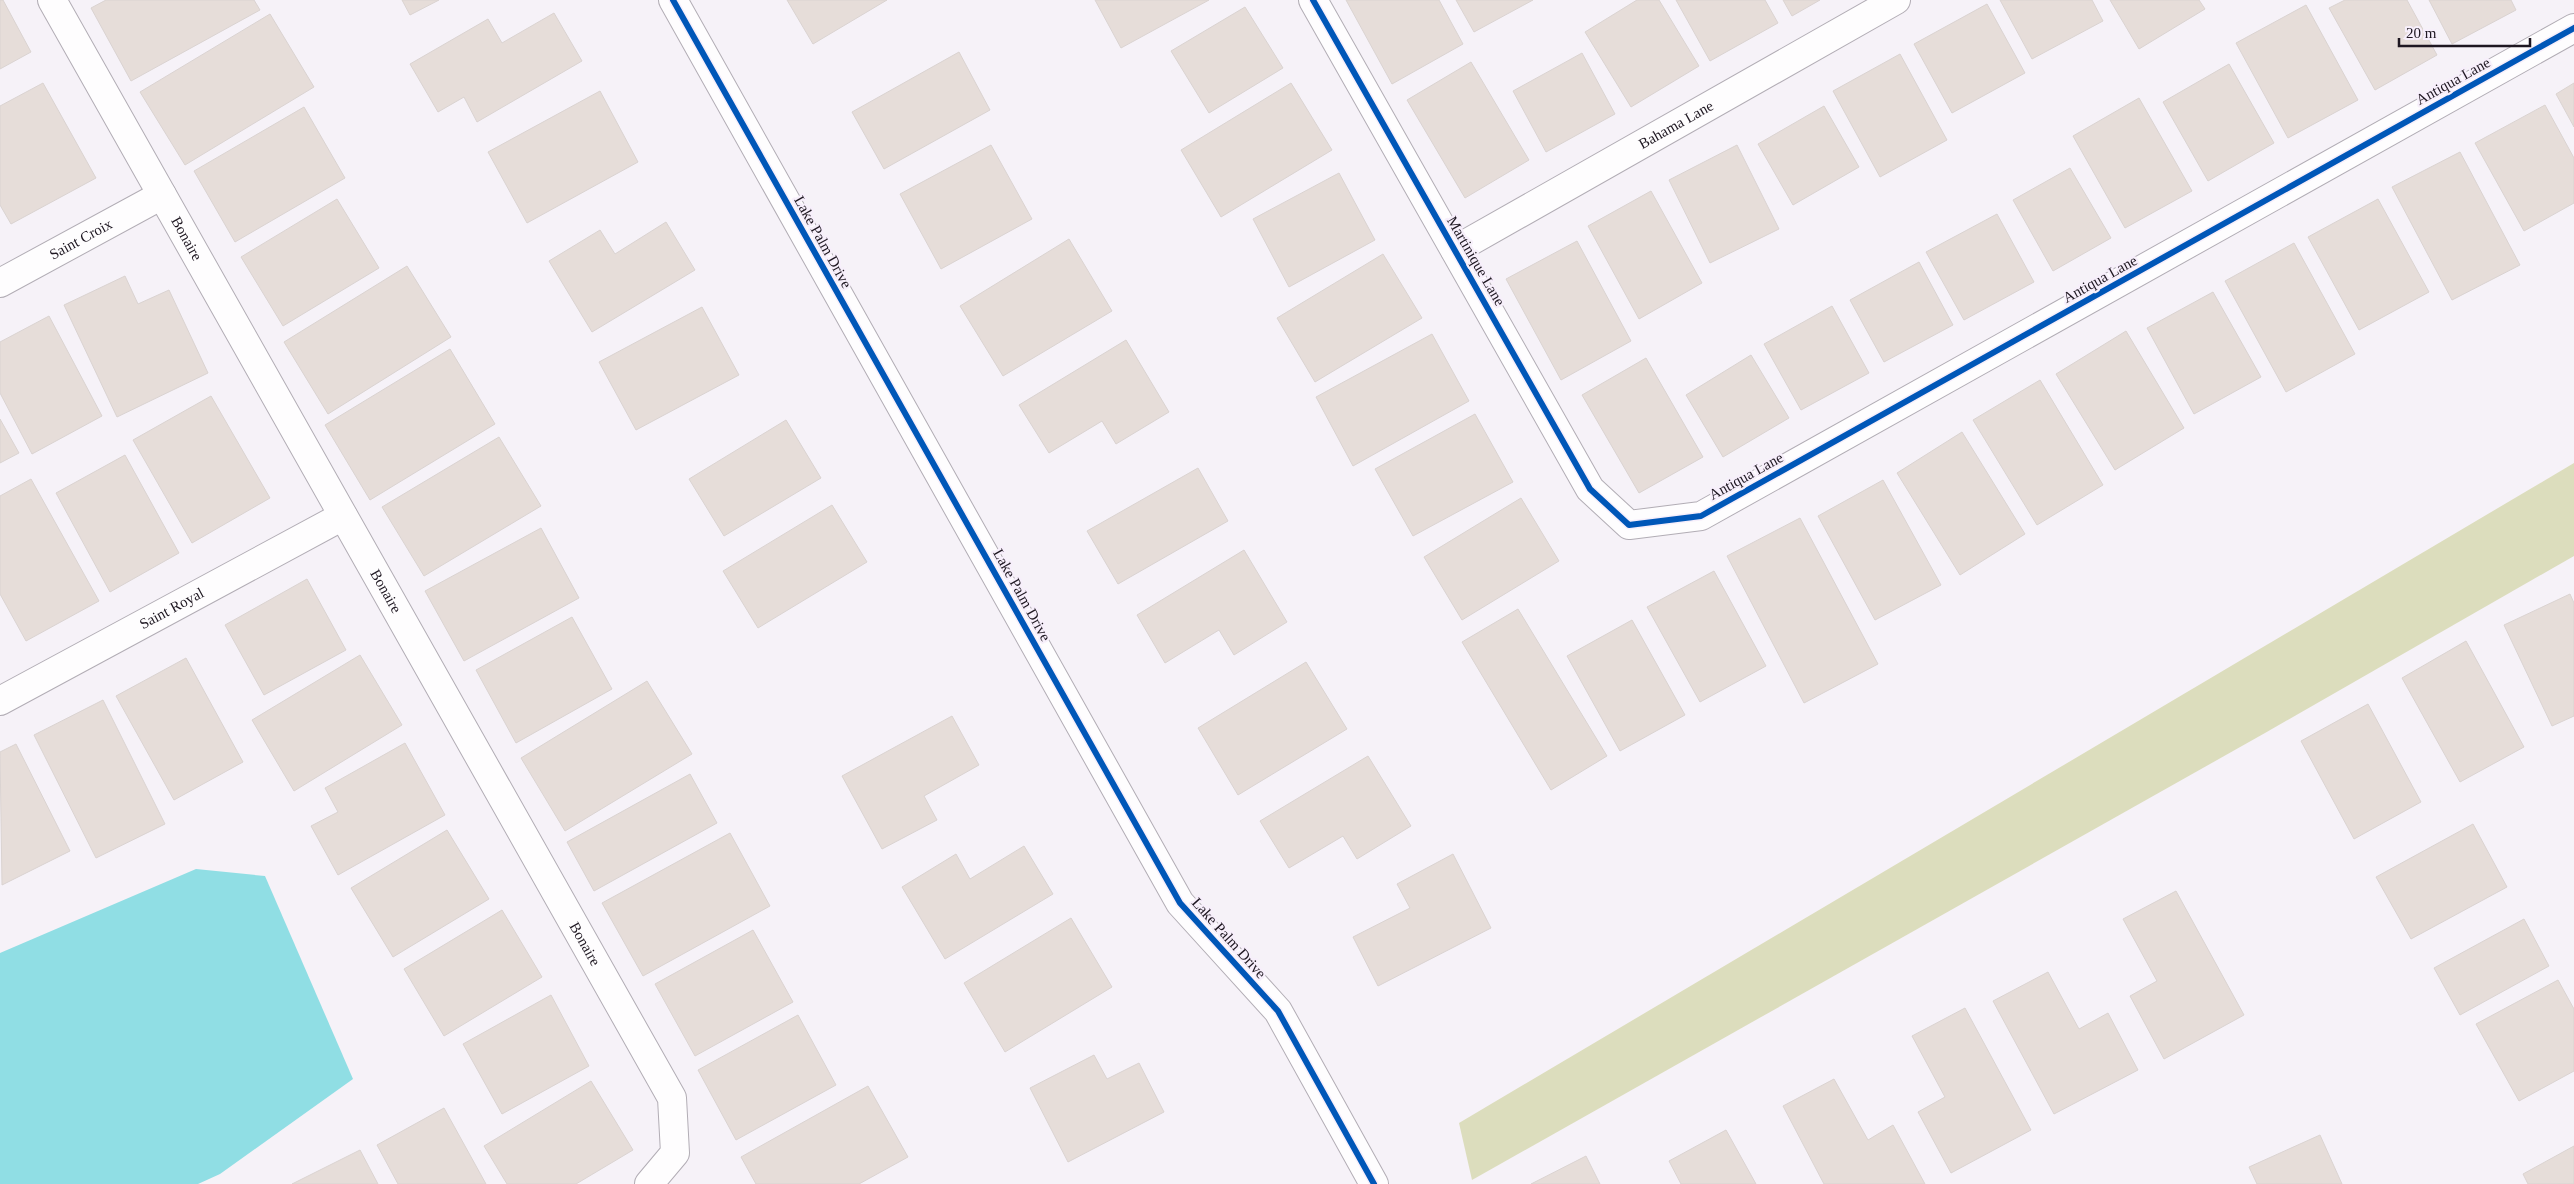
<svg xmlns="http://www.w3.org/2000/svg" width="2574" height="1184" viewBox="0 0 2574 1184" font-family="'Times New Roman',serif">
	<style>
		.green { fill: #dcddbd }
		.water { fill: #90dee4 }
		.building { fill: #e6ddd9; stroke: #dad3d1 }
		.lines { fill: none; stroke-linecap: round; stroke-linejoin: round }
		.minor-casing { stroke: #b2adb5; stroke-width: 30 }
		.minor { stroke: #fefdfe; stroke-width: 28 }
		.cycleway-casing { stroke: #f7effb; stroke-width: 9 }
		.cycleway { stroke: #0057b8; stroke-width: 6 }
		.labels { text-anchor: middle; stroke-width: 4.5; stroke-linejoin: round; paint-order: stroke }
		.street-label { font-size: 15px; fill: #1e1721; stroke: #f7effb }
	</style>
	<rect width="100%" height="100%" fill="#f6f2f8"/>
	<path class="green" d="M 2574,463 L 2574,556 L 2265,733 L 1472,1180 L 1459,1123 Z"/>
	<path class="water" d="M 196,869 L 265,876 L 353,1079 L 220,1174 L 198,1184 L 0,1184 L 0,953 Z"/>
	<path class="building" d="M 0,0 L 3,0 L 31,52 L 0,69 Z
		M 106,0 L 254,0 L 260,10 L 131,81 L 91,8 Z
		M 402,0 L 439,0 L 410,15 Z
		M 787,0 L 887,0 L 813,44 Z
		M 1095,0 L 1209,0 L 1121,48 Z
		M 1346,0 L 1439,0 L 1463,44 L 1392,84 Z
		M 1456,0 L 1533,0 L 1474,32 Z
		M 1637,0 L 1659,0 L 1699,66 L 1631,107 L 1585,32 Z
		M 1676,0 L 1765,0 L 1778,23 L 1710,61 Z
		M 1783,0 L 1820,0 L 1792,16 Z
		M 2000,0 L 2092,0 L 2103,21 L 2032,59 Z
		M 2110,0 L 2199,0 L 2205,9 L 2139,49 Z
		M 2345,0 L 2407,0 L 2437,55 L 2375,90 L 2329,8 Z
		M 2429,0 L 2511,0 L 2516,10 L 2452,44 Z
		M 1987,4 L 2025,73 L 1952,113 L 1914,44 Z
		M 2306,5 L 2358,100 L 2288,138 L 2236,43 Z
		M 1245,7 L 1283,68 L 1209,113 L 1171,51 Z
		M 554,13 L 582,61 L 477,122 L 464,97 L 438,112 L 410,64 L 488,19 L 502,43 Z
		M 270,14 L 314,87 L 185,165 L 140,92 Z
		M 959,52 L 990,110 L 884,169 L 852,112 Z
		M 1582,53 L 1615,114 L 1546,152 L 1513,91 Z
		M 1900,54 L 1947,140 L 1880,177 L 1833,91 Z
		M 1471,62 L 1529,160 L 1465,198 L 1407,100 Z
		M 2229,64 L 2274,143 L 2208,181 L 2163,102 Z
		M 43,83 L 96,178 L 11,224 L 0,205 L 0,106 Z
		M 1291,83 L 1332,150 L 1221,217 L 1181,150 Z
		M 2574,83 L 2574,127 L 2556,94 Z
		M 600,91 L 638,162 L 527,223 L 488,152 Z
		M 2139,98 L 2192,191 L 2125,228 L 2073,136 Z
		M 2545,105 L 2574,158 L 2574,203 L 2524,231 L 2475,143 Z
		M 1824,106 L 1859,167 L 1793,205 L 1758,144 Z
		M 304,107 L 345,178 L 235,242 L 194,171 Z
		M 991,145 L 1032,219 L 941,269 L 900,194 Z
		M 1737,145 L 1779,229 L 1710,263 L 1669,180 Z
		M 2460,152 L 2520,265 L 2452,300 L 2392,187 Z
		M 2070,168 L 2111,238 L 2053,271 L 2013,200 Z
		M 1339,173 L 1375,240 L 1289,287 L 1253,219 Z
		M 1651,191 L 1702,283 L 1639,319 L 1588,226 Z
		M 337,199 L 379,268 L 283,326 L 241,257 Z
		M 2378,199 L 2429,292 L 2359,330 L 2308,237 Z
		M 1997,214 L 2034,282 L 1964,320 L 1926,252 Z
		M 666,222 L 695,270 L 592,332 L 549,261 L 600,230 L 615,254 Z
		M 1069,239 L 1112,311 L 1003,376 L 960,306 Z
		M 1577,241 L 1631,341 L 1561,380 L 1506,279 Z
		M 2294,243 L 2355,354 L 2286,392 L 2225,281 Z
		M 1383,254 L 1422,318 L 1315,382 L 1277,318 Z
		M 1919,262 L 1953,325 L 1884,362 L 1850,300 Z
		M 407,266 L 451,337 L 328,414 L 284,342 Z
		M 125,276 L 138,304 L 169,290 L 208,373 L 117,417 L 64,305 Z
		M 2213,292 L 2261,377 L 2194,414 L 2147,328 Z
		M 1832,306 L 1869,373 L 1801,410 L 1764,344 Z
		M 702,307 L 739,375 L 636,430 L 599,362 Z
		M 49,316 L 102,416 L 32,454 L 0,393 L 0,342 Z
		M 2126,331 L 2184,428 L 2115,470 L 2056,374 Z
		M 1432,334 L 1469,401 L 1353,466 L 1316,397 Z
		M 1126,340 L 1169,412 L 1116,444 L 1102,421 L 1049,453 L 1019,405 Z
		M 450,349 L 495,424 L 370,500 L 325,425 Z
		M 1751,355 L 1789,418 L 1723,457 L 1686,395 Z
		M 1646,358 L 1703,457 L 1639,493 L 1582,395 Z
		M 2040,380 L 2103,485 L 2037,525 L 1973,420 Z
		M 211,396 L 270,498 L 192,543 L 133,440 Z
		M 1475,414 L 1513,482 L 1413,536 L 1375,469 Z
		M 0,419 L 19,453 L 0,463 Z
		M 786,420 L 821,478 L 724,536 L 689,479 Z
		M 1962,432 L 2025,534 L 1960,575 L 1897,473 Z
		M 499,437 L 541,506 L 424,576 L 382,507 Z
		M 125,455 L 179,553 L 110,592 L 56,493 Z
		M 1198,468 L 1228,521 L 1118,584 L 1087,531 Z
		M 31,479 L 99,601 L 26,641 L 0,594 L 0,496 Z
		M 1883,480 L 1941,585 L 1875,620 L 1818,516 Z
		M 1521,498 L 1559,561 L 1462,620 L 1424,557 Z
		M 832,505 L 867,562 L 758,628 L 723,571 Z
		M 1800,518 L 1878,664 L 1804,703 L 1727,556 Z
		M 541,528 L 579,598 L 464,661 L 425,591 Z
		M 1244,550 L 1287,622 L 1234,655 L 1219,630 L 1165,663 L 1137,615 Z
		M 1714,571 L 1766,666 L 1700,702 L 1647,607 Z
		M 307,579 L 346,650 L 264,695 L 225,625 Z
		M 2570,594 L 2574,603 L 2574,716 L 2552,726 L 2504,625 Z
		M 1518,609 L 1607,756 L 1551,790 L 1462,642 Z
		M 572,617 L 612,689 L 516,743 L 476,670 Z
		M 1632,620 L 1685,715 L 1620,751 L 1567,656 Z
		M 2466,641 L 2524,747 L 2460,782 L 2402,678 Z
		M 360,655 L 402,725 L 294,791 L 252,720 Z
		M 186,658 L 243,762 L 174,800 L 116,696 Z
		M 1306,662 L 1347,729 L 1238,795 L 1198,728 Z
		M 647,681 L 692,754 L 565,831 L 521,758 Z
		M 103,700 L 165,824 L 96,858 L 34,735 Z
		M 2368,704 L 2421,802 L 2354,839 L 2301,741 Z
		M 952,716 L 979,765 L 924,796 L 937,820 L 882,849 L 842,776 Z
		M 405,743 L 445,815 L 338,875 L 311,826 L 338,812 L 325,788 Z
		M 16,744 L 70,851 L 2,885 L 0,752 Z
		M 1368,756 L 1411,826 L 1357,859 L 1343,836 L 1289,868 L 1260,821 Z
		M 690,774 L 717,823 L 594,891 L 567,842 Z
		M 2473,824 L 2507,887 L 2411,939 L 2376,877 Z
		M 447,830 L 489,899 L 393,957 L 351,888 Z
		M 730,833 L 770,906 L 643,976 L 602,903 Z
		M 1024,846 L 1053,894 L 945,959 L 902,887 L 956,854 L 970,879 Z
		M 1453,854 L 1491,928 L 1378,986 L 1353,937 L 1410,908 L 1397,884 Z
		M 2176,891 L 2244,1015 L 2164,1059 L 2130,996 L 2157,981 L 2123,919 Z
		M 502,910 L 542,977 L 444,1036 L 404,969 Z
		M 1071,918 L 1112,987 L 1005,1052 L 964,983 Z
		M 2524,919 L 2549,966 L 2460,1015 L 2434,968 Z
		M 753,930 L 793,1002 L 695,1056 L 655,984 Z
		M 2048,972 L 2079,1029 L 2108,1013 L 2138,1070 L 2054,1114 L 1993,1001 Z
		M 2558,980 L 2574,1009 L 2574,1071 L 2519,1101 L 2476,1024 Z
		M 551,995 L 589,1066 L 502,1114 L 463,1044 Z
		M 1965,1008 L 2031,1130 L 1951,1173 L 1918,1112 L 1945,1097 L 1912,1036 Z
		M 798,1015 L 836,1085 L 736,1140 L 698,1070 Z
		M 1094,1055 L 1107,1079 L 1139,1063 L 1164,1112 L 1068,1162 L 1030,1088 Z
		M 1834,1079 L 1868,1140 L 1893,1125 L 1925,1184 L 1824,1184 L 1783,1106 Z
		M 591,1081 L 633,1150 L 576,1184 L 507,1184 L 484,1146 Z
		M 868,1086 L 908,1157 L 859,1184 L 756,1184 L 741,1157 Z
		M 444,1108 L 486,1184 L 398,1184 L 377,1145 Z
		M 1726,1130 L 1756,1184 L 1681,1184 L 1669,1161 Z
		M 2320,1135 L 2342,1184 L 2257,1184 L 2249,1167 Z
		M 2574,1146 L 2574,1184 L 2528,1184 L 2523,1174 Z
		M 360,1150 L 378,1184 L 292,1184 Z
		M 1586,1156 L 1600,1184 L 1531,1184 Z"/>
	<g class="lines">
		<defs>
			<g id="minor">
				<path id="s1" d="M 52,0 L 672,1098 L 675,1153 L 649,1184"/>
				<path d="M 673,0 L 1180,903 L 1278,1011 L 1374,1184"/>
				<path d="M 1313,0 L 1590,489 L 1629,525 L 1701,516 L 2574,28"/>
				<path id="s2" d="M 1455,250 L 1896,0"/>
				<path id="s3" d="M 0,283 L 162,195"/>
				<path id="s4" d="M 0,701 L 343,516"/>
			</g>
		</defs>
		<use href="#minor" class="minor-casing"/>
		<use href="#minor" class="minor"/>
		<defs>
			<path id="cycleway" d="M 673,0 L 1180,903 L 1278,1011 L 1374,1184
				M 1313,0 L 1590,489 L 1629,525 L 1701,516 L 2574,28"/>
		</defs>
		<use href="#cycleway" class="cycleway-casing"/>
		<use href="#cycleway" class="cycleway"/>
	</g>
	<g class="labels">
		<g class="street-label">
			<text transform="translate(2453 81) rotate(-29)" y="5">Antiqua Lane</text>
			<text dy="5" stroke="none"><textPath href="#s2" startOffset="254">Bahama Lane</textPath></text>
			<text dy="5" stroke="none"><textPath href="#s1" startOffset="274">Bonaire</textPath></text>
			<text dy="5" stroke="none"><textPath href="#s3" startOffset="92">Saint Croix</textPath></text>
			<text transform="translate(823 242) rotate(61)" y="5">Lake Palm Drive</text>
			<text transform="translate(1476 261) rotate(60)" y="5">Martinique Lane</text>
			<text transform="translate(2100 279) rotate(-29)" y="5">Antiqua Lane</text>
			<text transform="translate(1746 476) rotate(-29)" y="5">Antiqua Lane</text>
			<text dy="5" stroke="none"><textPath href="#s1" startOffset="679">Bonaire</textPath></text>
			<text transform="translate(1022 595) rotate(61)" y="5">Lake Palm Drive</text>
			<text dy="5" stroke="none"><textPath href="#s4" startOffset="195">Saint Royal</textPath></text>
			<text transform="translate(1229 938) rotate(48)" y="5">Lake Palm Drive</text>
			<text dy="5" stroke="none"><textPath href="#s1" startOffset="1084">Bonaire</textPath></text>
		</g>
	</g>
	<path d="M2399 38v8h131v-8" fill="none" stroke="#1e1721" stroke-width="2.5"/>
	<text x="2406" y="38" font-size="15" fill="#1e1721" stroke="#f7effb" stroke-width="4" paint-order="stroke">20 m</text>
</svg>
